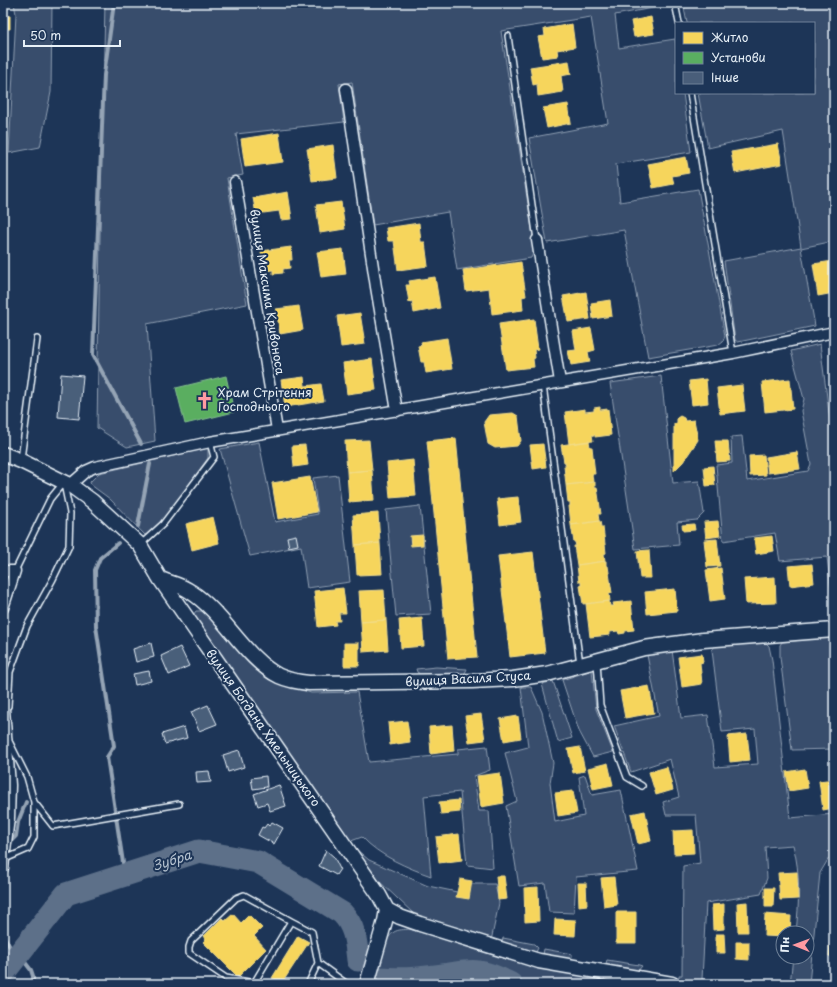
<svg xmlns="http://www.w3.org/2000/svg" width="837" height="987" viewBox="0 0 837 987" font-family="'Playpen Sans',sans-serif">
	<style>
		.green { fill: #374d6c; stroke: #909fb2 }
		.homes { fill: #f6d55c; stroke: #f2dd8b }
		.public { fill: #5aae61; stroke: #85c28e }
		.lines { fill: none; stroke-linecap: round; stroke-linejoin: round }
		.stream { stroke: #95a4b5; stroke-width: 4 }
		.river { stroke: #5d7089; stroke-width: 23 }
		.building { fill: #495e7a; stroke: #e8f1f8 }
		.lane-casing { stroke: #e8f1f8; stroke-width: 8 }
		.street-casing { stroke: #e8f1f8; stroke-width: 13 }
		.secondary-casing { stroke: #e8f1f8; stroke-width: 17 }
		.lane { stroke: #1d3557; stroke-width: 5 }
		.street { stroke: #1d3557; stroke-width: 10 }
		.secondary { stroke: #1d3557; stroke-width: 14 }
		.labels { text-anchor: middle; stroke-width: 4; stroke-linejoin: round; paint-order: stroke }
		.street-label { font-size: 12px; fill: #e8f1f8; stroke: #1d3557 }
		.poi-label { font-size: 12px; fill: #e8f1f8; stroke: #1d3557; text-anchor: start }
		.water-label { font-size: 13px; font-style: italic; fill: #b7c4d1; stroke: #1d3557 }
	</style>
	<rect width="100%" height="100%" fill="#1d3557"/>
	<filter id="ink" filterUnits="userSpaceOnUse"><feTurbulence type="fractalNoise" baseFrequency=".025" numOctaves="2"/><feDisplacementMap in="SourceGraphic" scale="8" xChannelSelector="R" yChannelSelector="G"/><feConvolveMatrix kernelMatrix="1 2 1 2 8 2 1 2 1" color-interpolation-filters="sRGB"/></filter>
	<g filter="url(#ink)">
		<path class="green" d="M 14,3 L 52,3 L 51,92 L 40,147 L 9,153 L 16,14 Z
			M 105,3 L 668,3 L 669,5 L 615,15 L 619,48 L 675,39 L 676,48 L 676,93 L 683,93 L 691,152 L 616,164 L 620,202 L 698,189 L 725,336 L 723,341 L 718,345 L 648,357 L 624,230 L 547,243 L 529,138 L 608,123 L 591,17 L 501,31 L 535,249 L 531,258 L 457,270 L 448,212 L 373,225 L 352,82 L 339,84 L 344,122 L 236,134 L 243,175 L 227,178 L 247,304 L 147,324 L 155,441 L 127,447 L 97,428 L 100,234 Z
			M 707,3 L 834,3 L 834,241 L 801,248 L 815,326 L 738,342 L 735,340 L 724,261 L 801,247 L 783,131 L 708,148 L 698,93 L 814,93 L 814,23 L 687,23 L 684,8 Z
			M 820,344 L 834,451 L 834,617 L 827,557 L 780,561 L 775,533 L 723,541 L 716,465 L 732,463 L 731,437 L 742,436 L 747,481 L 808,471 L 811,464 L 801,411 L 804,399 L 791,351 Z
			M 661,376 L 673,483 L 699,481 L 704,513 L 697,520 L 677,522 L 679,545 L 635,549 L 610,383 Z
			M 259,442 L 275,522 L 318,514 L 313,478 L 338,475 L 350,582 L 307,588 L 301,546 L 250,556 L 220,449 Z
			M 208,448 L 208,458 L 161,523 L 148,534 L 145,535 L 143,533 L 110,499 L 91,485 L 90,482 L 99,473 Z
			M 420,506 L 431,614 L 396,616 L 386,510 Z
			M 196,611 L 203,611 L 285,685 L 311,693 L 357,692 L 369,762 L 458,754 L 458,749 L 487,746 L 490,770 L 474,776 L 479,811 L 489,811 L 493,868 L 467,865 L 460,792 L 424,796 L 431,876 C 408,868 379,856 362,837 L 351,841 L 193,615 Z
			M 834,637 L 834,749 L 792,750 L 780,657 L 780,645 L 782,642 Z
			M 766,643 L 769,646 L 772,660 L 790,818 L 834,814 L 834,855 L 829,858 L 820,873 L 809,984 L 790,984 L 793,957 L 807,957 L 807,933 L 796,933 C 799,903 801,874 793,845 L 765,847 L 767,878 L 761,894 L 706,903 L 702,979 L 726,984 L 704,984 L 679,979 L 679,975 L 682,975 L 683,866 L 700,863 L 696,815 L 666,815 L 663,802 L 679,797 L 670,759 L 631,772 L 614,726 L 659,716 L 647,655 L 672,650 L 681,718 L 708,715 L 715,767 L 758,764 L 755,729 L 722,732 L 712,650 L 715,646 Z
			M 436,667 L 467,669 L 465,673 L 463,675 L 420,674 L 417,672 L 416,669 Z
			M 592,670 L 596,709 L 613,752 L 593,757 L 579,731 L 562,680 Z
			M 553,681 L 572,738 L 558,742 L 542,684 Z
			M 521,687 L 531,687 L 542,712 L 553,763 L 550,783 L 555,822 L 584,816 L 579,777 L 585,775 L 592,795 L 621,790 L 638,871 L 576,877 L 574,913 L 549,912 L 545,883 L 519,886 L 506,806 L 517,801 L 505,753 L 528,747 Z
			M 357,850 L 369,860 L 428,886 L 462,893 L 466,884 L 495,884 L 499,903 L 491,941 L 415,915 L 380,882 Z
			M 409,929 L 528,963 C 534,967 544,972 552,968 L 633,984 L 374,984 C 377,971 383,939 394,932 C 399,929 404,930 409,929 Z
			M 503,938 L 534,944 L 538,948 L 536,952 L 534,953 L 502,943 Z
			M 544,949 L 572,954 L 572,957 L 570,960 L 543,955 Z
			M 607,960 L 639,965 L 642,966 L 637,972 L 605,967 Z"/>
		<path class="homes" d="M 3,16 L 10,16 L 10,29 L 6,29 L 3,103 Z
			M 651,17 L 654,34 L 634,37 L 631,21 Z
			M 572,24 L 575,47 L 557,50 L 558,56 L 542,58 L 538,37 L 545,36 L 544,29 Z
			M 569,61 L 571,74 L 561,76 L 563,92 L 538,96 L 537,84 L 533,85 L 530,67 Z
			M 568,104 L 571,123 L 547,128 L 543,108 Z
			M 279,133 L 283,162 L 245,167 L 241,139 Z
			M 778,144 L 782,164 L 735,173 L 731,152 Z
			M 333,145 L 337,178 L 312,181 L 307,149 Z
			M 686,157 L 689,173 L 672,176 L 674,184 L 653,188 L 648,164 Z
			M 288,192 L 292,219 L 281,220 L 279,211 L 256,214 L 253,198 Z
			M 341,202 L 345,229 L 320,233 L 316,205 Z
			M 419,223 L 421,242 L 425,242 L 428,266 L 398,270 L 394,241 L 388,241 L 386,228 Z
			M 291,247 L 292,260 L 289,260 L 290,268 L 283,269 L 283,273 L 273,274 L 273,270 L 263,271 L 261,251 Z
			M 343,249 L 346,274 L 321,277 L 317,252 Z
			M 833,261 L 834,293 L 818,296 L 813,264 Z
			M 521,262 L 526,296 L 522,297 L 523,310 L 492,314 L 489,288 L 466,291 L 463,270 Z
			M 435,277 L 440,308 L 414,313 L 412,301 L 409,302 L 406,285 L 410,285 L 409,281 Z
			M 586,292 L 590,319 L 568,322 L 563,296 Z
			M 610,300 L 612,316 L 593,319 L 591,303 Z
			M 299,306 L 303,330 L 280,334 L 276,309 Z
			M 360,313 L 365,344 L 341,347 L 337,316 Z
			M 534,319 L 538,349 L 534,350 L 535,358 L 533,359 L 534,367 L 506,370 L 499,324 Z
			M 591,328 L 595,350 L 588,352 L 590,362 L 571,365 L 568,351 L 576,350 L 573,331 Z
			M 447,338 L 452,369 L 426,373 L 424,362 L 421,362 L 418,346 L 422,345 L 421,342 Z
			M 372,359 L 376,390 L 347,394 L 343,363 Z
			M 304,377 L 305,386 L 321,384 L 324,401 L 285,407 L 281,380 Z
			M 706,379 L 708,403 L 692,405 L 689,381 Z
			M 790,379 L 793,409 L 765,412 L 762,382 Z
			M 742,385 L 745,411 L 720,414 L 717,388 Z
			M 830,388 L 834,388 L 834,415 Z
			M 600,407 L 600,410 L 608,409 L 611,435 L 595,437 L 595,435 L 592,435 L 593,441 L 569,444 L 565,412 L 585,409 L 585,412 L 594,411 L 594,408 Z
			M 513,413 L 518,416 L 521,441 L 517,446 L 495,448 L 488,444 L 484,422 L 489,415 Z
			M 680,416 L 684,418 L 685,421 L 694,420 L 698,440 L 683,462 L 674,471 L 674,424 L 677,423 L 677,418 Z
			M 456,438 L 477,657 L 448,659 L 427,441 Z
			M 369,440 L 372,470 L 347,472 L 345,441 Z
			M 589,441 L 590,447 L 592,447 L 595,474 L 592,474 L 593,482 L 566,485 L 564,466 L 566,466 L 565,462 L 564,462 L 561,445 Z
			M 715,441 L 728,441 L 730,461 L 717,462 Z
			M 543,444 L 546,467 L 533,469 L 530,445 Z
			M 305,445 L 308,465 L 294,467 L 292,446 Z
			M 797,452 L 800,469 L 768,473 L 766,457 Z
			M 764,455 L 766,475 L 750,476 L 749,456 Z
			M 413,460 L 416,496 L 390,498 L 387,463 Z
			M 713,466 L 715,485 L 706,486 L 704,467 Z
			M 372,470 L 374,500 L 349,502 L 347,472 Z
			M 310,477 L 317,512 L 278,519 L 272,483 Z
			M 595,482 L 595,487 L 597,487 L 601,514 L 598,514 L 599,521 L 571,525 L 569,506 L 570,506 L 570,502 L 568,502 L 566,485 Z
			M 518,497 L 521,522 L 500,525 L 497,499 Z
			M 378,513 L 380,543 L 355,545 L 353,515 Z
			M 213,517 L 219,543 L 192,550 L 186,524 Z
			M 600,521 L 601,527 L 603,527 L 606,553 L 604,554 L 605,561 L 577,565 L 574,546 L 576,546 L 575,542 L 574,542 L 571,525 Z
			M 718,521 L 720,536 L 706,538 L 704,522 Z
			M 694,524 L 695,530 L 683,531 L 682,525 Z
			M 423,535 L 423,545 L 411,546 L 410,536 Z
			M 772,536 L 774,551 L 756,554 L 754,538 Z
			M 717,539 L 720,566 L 707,567 L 704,540 Z
			M 380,543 L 382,574 L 357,575 L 355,545 Z
			M 649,550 L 651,578 L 640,578 L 637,551 Z
			M 533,552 L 545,653 L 510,657 L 498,556 Z
			M 606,561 L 606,566 L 608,566 L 612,593 L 609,593 L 610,601 L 583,604 L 580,586 L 581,586 L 581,582 L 579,582 L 577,565 Z
			M 812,564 L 814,583 L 790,586 L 788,566 Z
			M 721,568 L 725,599 L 710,601 L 706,570 Z
			M 775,577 L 776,603 L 746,604 L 744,579 Z
			M 343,588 L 346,613 L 339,613 L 340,621 L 335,621 L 336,625 L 318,627 L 314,591 Z
			M 675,589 L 677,611 L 647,614 L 645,592 Z
			M 384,590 L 386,620 L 361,622 L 359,591 Z
			M 609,601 L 610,606 L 614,606 L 613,603 L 631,601 L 634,630 L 625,631 L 625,633 L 619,634 L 618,631 L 610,632 L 610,635 L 590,637 L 586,604 Z
			M 422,618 L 424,646 L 401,648 L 399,620 Z
			M 386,620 L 388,650 L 363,652 L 361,622 Z
			M 344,643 L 359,643 L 359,666 L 344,666 Z
			M 702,654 L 703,662 L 700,663 L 702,684 L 682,687 L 678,657 Z
			M 649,686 L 654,713 L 625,718 L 620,691 Z
			M 481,714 L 485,740 L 469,742 L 465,716 Z
			M 518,716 L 521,738 L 504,741 L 500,719 Z
			M 407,721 L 410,742 L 390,745 L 388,723 Z
			M 452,725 L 454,751 L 431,754 L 429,727 Z
			M 747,734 L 750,760 L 730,762 L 728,736 Z
			M 580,747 L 585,771 L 573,773 L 568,749 Z
			M 608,763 L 613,785 L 593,789 L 588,768 Z
			M 667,767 L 673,790 L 656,795 L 649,772 Z
			M 805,769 L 808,788 L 789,791 L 786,772 Z
			M 500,773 L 504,803 L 481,807 L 477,776 Z
			M 834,779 L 834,808 L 823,810 L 819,781 Z
			M 573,791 L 577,813 L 558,816 L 555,793 Z
			M 459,800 L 460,812 L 441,814 L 439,802 Z
			M 645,811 L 651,841 L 638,844 L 631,814 Z
			M 693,830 L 694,853 L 674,854 L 673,831 Z
			M 459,834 L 462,860 L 439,863 L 436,837 Z
			M 797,872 L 798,899 L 780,900 L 778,873 Z
			M 496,876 L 504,876 L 507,899 L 498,900 Z
			M 614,877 L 617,905 L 604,907 L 601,878 Z
			M 460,879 L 472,881 L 469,899 L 456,897 Z
			M 578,883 L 586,883 L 587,905 L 579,906 Z
			M 538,887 L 539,921 L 525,922 L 524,888 Z
			M 765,888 L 774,888 L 773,907 L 765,907 Z
			M 747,902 L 748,932 L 738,932 L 737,903 Z
			M 724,904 L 724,929 L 713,930 L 712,905 Z
			M 616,912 L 636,912 L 636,943 L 616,943 Z
			M 233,914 L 241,923 L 249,915 L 262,928 L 254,936 L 266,949 L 238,977 L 203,942 L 206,939 L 204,936 L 222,918 L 225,921 Z
			M 765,914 L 791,916 L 790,933 L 783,933 L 783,937 L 764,936 Z
			M 555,919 L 576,920 L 575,936 L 554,935 Z
			M 831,932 L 834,932 L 834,957 L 829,956 Z
			M 716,934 L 724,934 L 725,953 L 716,953 Z
			M 298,936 L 309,942 L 282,983 L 272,978 Z
			M 736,942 L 749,942 L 749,960 L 736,959 Z"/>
		<path class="public" d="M 226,376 L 234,412 L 185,424 L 176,388 Z"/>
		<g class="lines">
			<path class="stream" d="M 114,3 L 104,75 L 93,355 L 141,444
				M 138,526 L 150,464
				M 118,543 L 100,558 L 95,570 L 96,626 L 114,746 L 107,757 L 125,876
				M 7,845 L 16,836 L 18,822 L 26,802
				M 3,934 L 12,951 L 24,961 L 31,970 L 33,976 L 33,984
				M 396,984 L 396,979"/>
			<path class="river" d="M 3,974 L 66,894 L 199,851 L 258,862 L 342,913 C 355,926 356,942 358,960
				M 380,978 C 400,980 422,978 442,975 C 454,974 467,970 479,972 C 490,973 501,979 511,984"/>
		</g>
		<path class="building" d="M 61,374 L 83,376 L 79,419 L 58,417 Z
			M 296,535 L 298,545 L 289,547 L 287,537 Z
			M 151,643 L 154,657 L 136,662 L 133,649 Z
			M 180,647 L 189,666 L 169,675 L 161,656 Z
			M 149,671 L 151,681 L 135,685 L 133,674 Z
			M 208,705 L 217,724 L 199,731 L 191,712 Z
			M 184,727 L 187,738 L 165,744 L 162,734 Z
			M 239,750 L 244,767 L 228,772 L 223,755 Z
			M 209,771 L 211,782 L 197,783 L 196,772 Z
			M 266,776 L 267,787 L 253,789 L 251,778 Z
			M 279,785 L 286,806 L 270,811 L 267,803 L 258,806 L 254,794 Z
			M 272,822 L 283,828 L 274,844 L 258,835 L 262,827 L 264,828 L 267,824 L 269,826 Z
			M 326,850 L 334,857 L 340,869 L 336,875 L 319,866 Z"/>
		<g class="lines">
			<defs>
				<path id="lane" d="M 675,3 L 679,23
					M 508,36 L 537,240
					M 690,93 L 733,353
					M 543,385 L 580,664
					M 21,459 L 37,339
					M 141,544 L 163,524 L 214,457 L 210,442
					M 15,571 L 50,499 L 63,483
					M 597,662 L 600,705 L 627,777 L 642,786
					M 8,706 L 10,672 L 27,626 L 53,579 L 69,546 L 70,513 L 64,484
					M 34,802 L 53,826 L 179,804
					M 5,859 L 28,849 L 34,837 L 34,802 L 27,777 L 10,743
					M 318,963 L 347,984
					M 254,983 L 226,978 L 189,953 L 189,947 L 191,941 L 236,898 L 244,895 L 291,921
					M 259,984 L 254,983 L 291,921 L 312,932 L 318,963 L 308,984"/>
				<path id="street" d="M 346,89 L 376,287 L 397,411
					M 235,182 L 277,430
					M 537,240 L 560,382
					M 70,485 L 86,471 L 95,467 L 210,442 L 733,353 L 834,332
					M 3,571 L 15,571 L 3,608
					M 3,697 L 10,785 L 9,818 L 3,868"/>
				<path id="secondary" d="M 3,454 L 21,461 L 70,485 L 92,501 L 140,545 L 160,579 L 379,895 L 387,910 L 400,917 L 420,924 L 539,961 L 672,984
					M 160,579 C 170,583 182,585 191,592 C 224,613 245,659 279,676 C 288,680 299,682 309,683 L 472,681 L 513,679 L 547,674 L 644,648 L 703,640 L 834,630
					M 367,984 L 385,921 L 387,910"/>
			</defs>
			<use href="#lane" class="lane-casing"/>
			<use href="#street" class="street-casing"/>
			<use href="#secondary" class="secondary-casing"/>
			<use href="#lane" class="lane"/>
			<use href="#street" class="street"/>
			<use href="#secondary" class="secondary"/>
		</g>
	</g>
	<defs>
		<symbol id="church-bare" viewBox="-9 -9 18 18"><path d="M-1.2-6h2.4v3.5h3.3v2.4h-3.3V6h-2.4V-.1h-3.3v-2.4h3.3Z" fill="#ff9aa2" stroke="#1d3557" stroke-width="2.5" paint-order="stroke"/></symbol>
	</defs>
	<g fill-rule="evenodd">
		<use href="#church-bare" x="192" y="388" width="25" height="25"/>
	</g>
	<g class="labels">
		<g class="street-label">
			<text transform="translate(267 292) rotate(81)" y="4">вулиця Максима Кривоноса</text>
			<text transform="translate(468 679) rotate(-3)" y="4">вулиця Василя Стуса</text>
			<text transform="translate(263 728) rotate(55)" y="4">вулиця Богдана Хмельницького</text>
		</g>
		<g class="poi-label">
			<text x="218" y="397">Храм Стрітення<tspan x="218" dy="14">Господнього</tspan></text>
		</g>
		<g class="water-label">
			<text transform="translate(172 860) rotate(-18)" y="5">Зубра</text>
		</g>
	</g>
	<rect width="837" height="987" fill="none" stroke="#1d3557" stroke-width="16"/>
	<rect x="8" y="8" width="821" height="971" fill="none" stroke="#e8f1f8" stroke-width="1.5" filter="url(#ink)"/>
	<rect x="675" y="22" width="140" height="72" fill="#1d3557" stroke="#6e8097"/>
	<rect x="683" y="32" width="20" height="12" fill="#f6d55c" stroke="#6e8097"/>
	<text x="711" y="42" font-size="12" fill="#e8f1f8">Житло</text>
	<rect x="683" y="52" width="20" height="12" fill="#5aae61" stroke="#6e8097"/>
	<text x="711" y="62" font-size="12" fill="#e8f1f8">Установи</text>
	<rect x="683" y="72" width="20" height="12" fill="#495e7a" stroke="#6e8097"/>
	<text x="711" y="82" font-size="12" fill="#e8f1f8">Інше</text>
	<g transform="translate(795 945) rotate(271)"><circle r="19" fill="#1d3557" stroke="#6e8097"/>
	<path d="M0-3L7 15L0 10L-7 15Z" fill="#ff9aa2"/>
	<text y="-6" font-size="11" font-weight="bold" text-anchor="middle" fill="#e8f1f8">Пн</text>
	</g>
	<path d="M24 40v6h96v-6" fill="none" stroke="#e8f1f8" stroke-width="2"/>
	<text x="30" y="40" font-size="12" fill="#e8f1f8" stroke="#1d3557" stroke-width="3" paint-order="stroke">50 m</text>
</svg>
